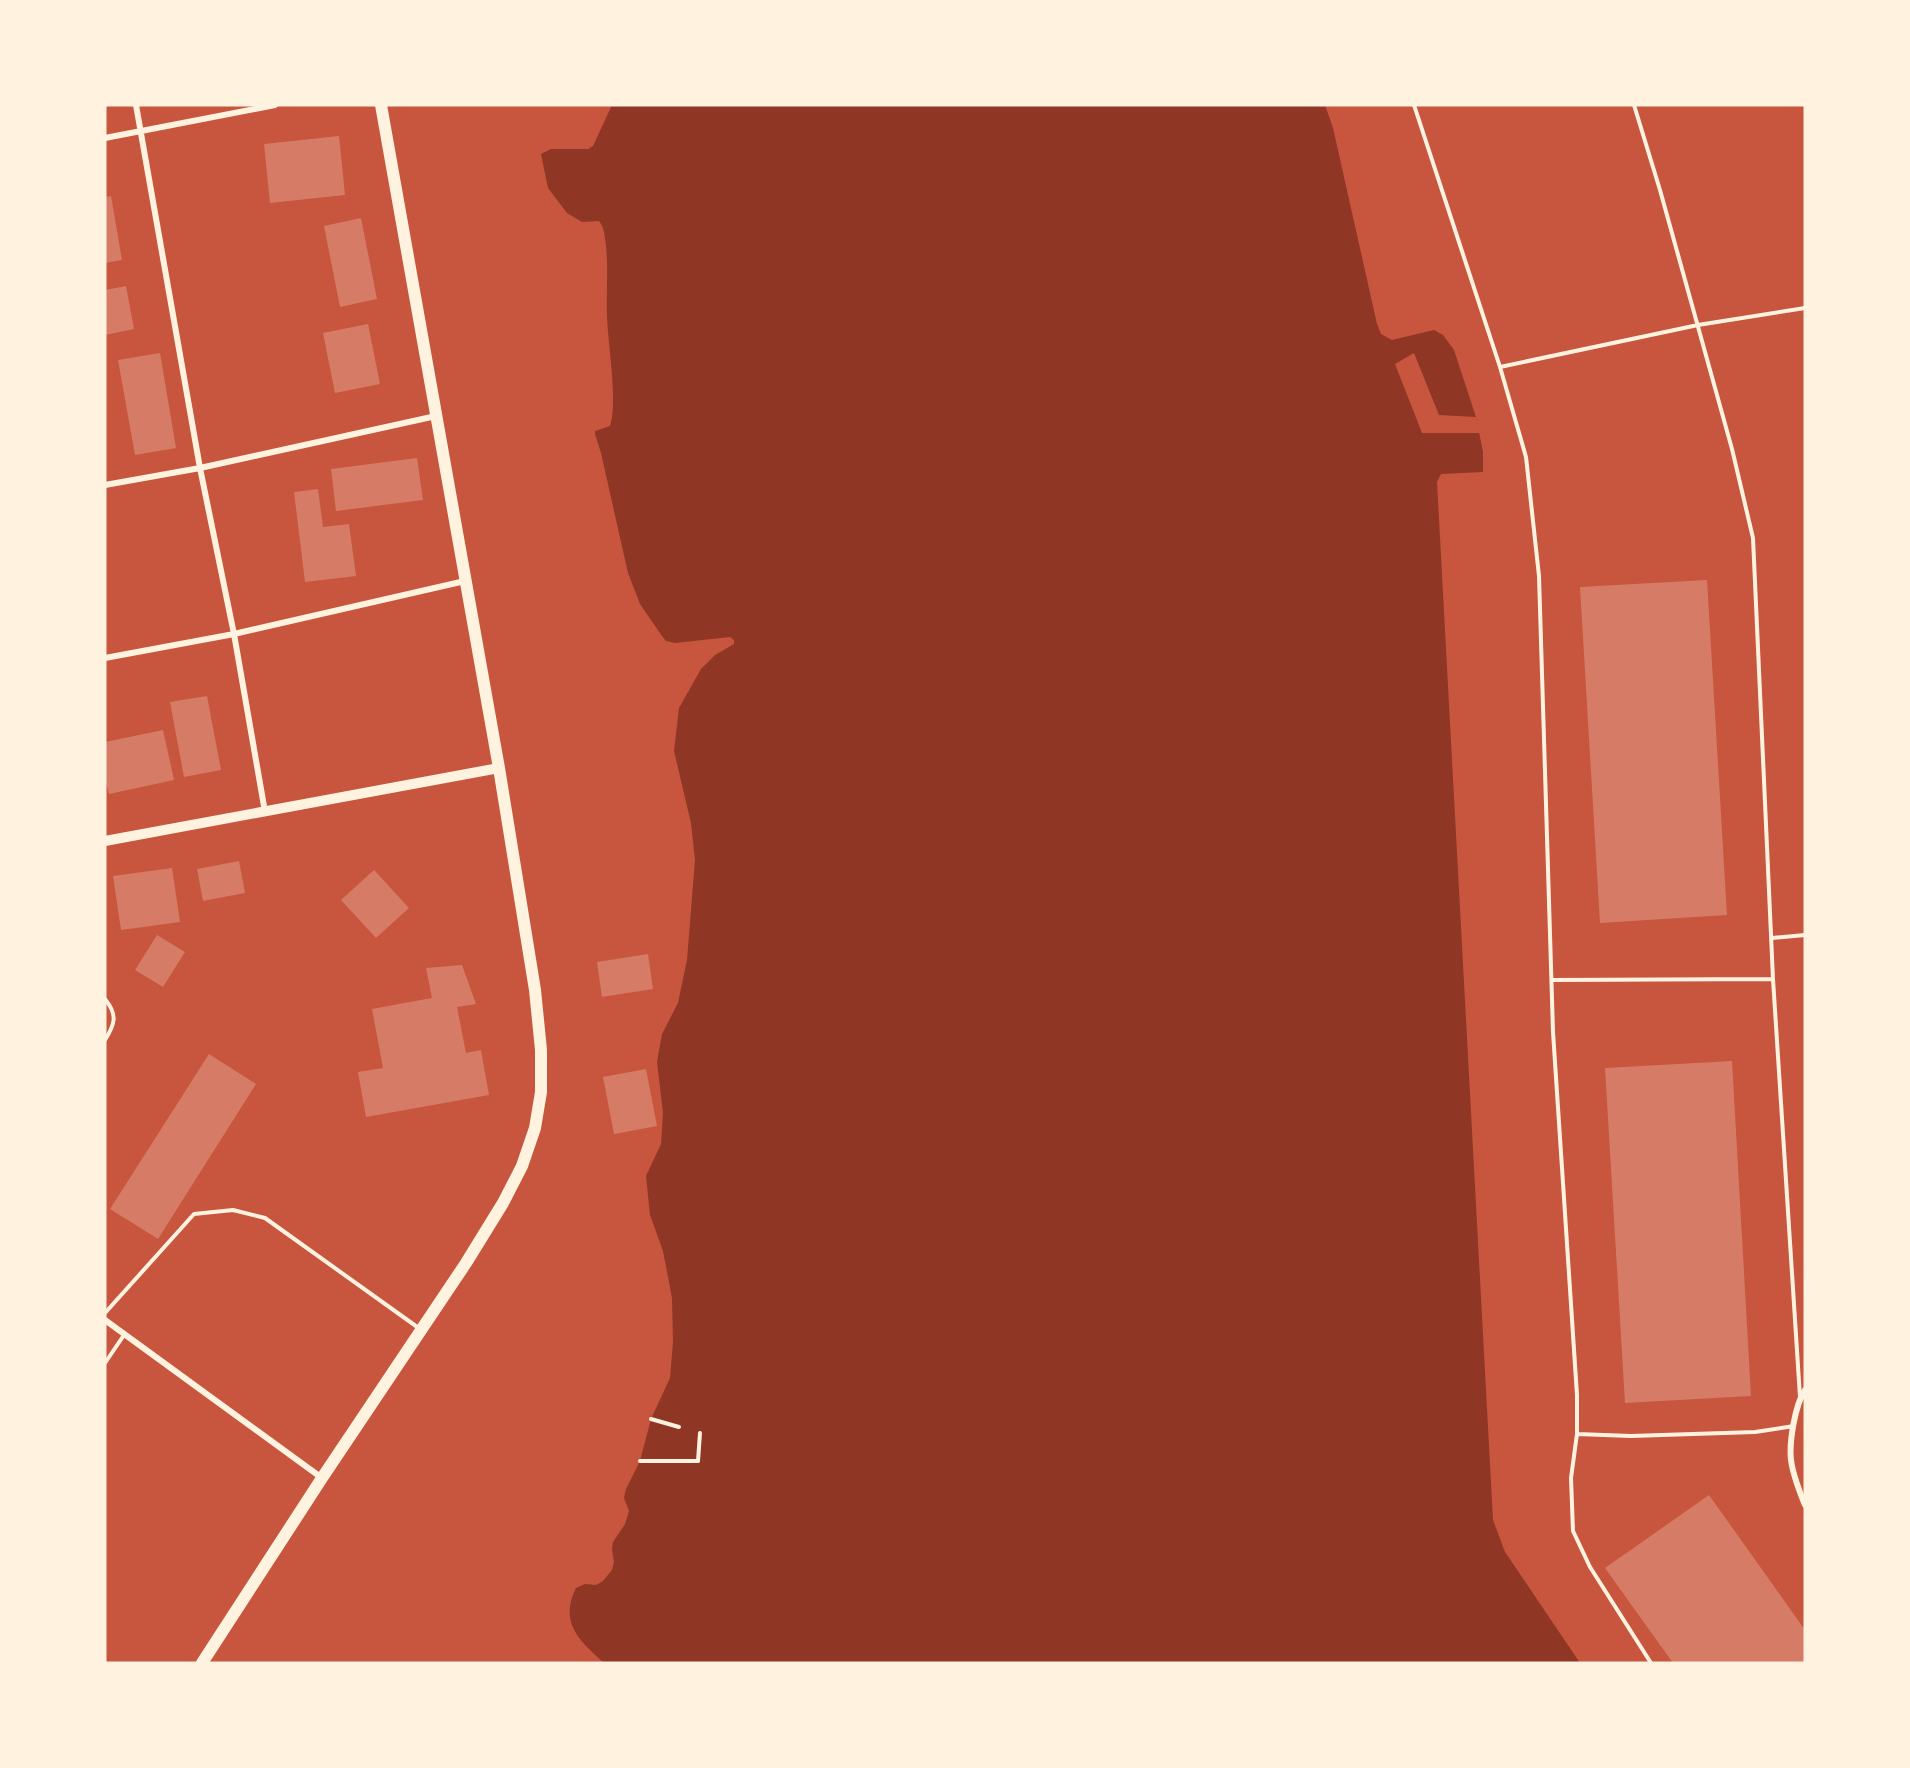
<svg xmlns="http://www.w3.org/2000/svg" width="1910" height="1768" viewBox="0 0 1910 1768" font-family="Barlow,sans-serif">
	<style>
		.water { fill: #8f3625 }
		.pier { fill: #c8553d }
		.building { fill: #d67c66 }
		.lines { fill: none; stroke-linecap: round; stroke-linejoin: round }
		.path { stroke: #fff3e0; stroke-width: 4 }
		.service { stroke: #fff3e0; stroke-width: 4 }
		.minor { stroke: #fff3e0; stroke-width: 6 }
		.tertiary { stroke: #fff3e0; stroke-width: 10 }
		.primary { stroke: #fff3e0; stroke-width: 12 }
	</style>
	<rect width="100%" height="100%" fill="#c8553d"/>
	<path class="water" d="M 612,105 L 1325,105 L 1333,128 L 1377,324 L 1381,334 L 1392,340 L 1434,330 L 1443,335 L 1454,350 L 1476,417 L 1483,452 L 1483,472 L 1441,474 L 1437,482 L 1493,1520 L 1505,1552 L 1580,1663 L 604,1663 C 579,1640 559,1623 576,1588 L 585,1584 L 596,1585 L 603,1581 L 612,1570 L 614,1562 L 612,1549 L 613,1542 L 625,1524 L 629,1511 L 624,1498 L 626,1489 L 640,1461 L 651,1419 L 670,1378 L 673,1342 L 672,1298 L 663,1251 L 650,1215 L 646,1176 L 661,1144 L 663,1113 L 657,1062 L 662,1034 L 678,1003 L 687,960 L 695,860 L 691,823 L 674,751 L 679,708 L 701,669 L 715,655 L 734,644 L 734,640 L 730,637 L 675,643 L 666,641 L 662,636 L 640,604 L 628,573 L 601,453 L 595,434 L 595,431 L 610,426 C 618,401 608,345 607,316 C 606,290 609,264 605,238 C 604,231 603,226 599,221 L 582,222 L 567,213 L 548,188 L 541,154 L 551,149 L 588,149 L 593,146 Z"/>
	<path class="pier" d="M 1414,353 L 1439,415 L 1476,417 L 1480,433 L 1422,433 L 1395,364 Z"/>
	<path class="building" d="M 339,136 L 345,195 L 270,203 L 264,144 Z
		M 111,196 L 122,260 L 105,263 L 105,197 Z
		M 361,218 L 377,299 L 340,307 L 324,226 Z
		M 126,286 L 134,329 L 105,335 L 105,290 Z
		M 368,324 L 380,384 L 335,393 L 323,333 Z
		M 160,353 L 176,448 L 135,455 L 118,360 Z
		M 417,458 L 423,500 L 336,511 L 331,469 Z
		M 318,489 L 323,527 L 349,524 L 356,576 L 305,582 L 294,492 Z
		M 1707,580 L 1727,915 L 1600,923 L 1580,587 Z
		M 207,696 L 221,770 L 184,777 L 170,702 Z
		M 163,730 L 174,780 L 109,794 L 105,778 L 105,742 Z
		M 239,861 L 245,893 L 203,901 L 197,869 Z
		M 172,868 L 180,922 L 121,930 L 113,876 Z
		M 374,870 L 409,908 L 376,938 L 341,900 Z
		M 157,935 L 185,952 L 163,987 L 135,970 Z
		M 648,954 L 653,989 L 602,997 L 597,962 Z
		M 462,965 L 476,1004 L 457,1007 L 466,1053 L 481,1050 L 489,1095 L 366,1117 L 358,1072 L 383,1068 L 372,1009 L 432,998 L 426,968 Z
		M 209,1054 L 256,1084 L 158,1239 L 110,1209 Z
		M 1732,1061 L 1751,1396 L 1625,1403 L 1605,1068 Z
		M 646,1069 L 657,1126 L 614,1134 L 603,1077 Z
		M 1709,1495 L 1805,1630 L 1805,1663 L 1673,1663 L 1605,1568 Z"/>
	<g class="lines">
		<path class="path" d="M 651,1419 L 679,1427
			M 640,1461 L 698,1461 L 700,1433"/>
		<path class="service" d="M 1414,105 L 1500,367 L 1526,457 L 1539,576 L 1553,1032 L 1577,1395 L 1577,1434 L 1631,1436 L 1755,1432 L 1794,1426
			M 1634,105 L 1660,190 L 1732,449 L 1753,538 L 1773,979 L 1800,1397
			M 1500,367 L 1698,325 L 1805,308
			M 1772,938 L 1805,935
			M 1552,980 L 1773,979
			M 105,999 C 118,1015 115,1024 105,1040
			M 105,1313 L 194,1214 L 233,1210 L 265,1218 L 420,1329
			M 105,1363 L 124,1335
			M 1577,1434 L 1571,1478 L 1573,1531 L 1590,1567 L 1651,1663"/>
		<path class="minor" d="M 136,105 L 200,468 L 234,634 L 265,812
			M 105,138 L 275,105
			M 105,485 L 200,468 L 436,416
			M 105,658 L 234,634 L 465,581
			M 105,1320 L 322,1478
			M 1805,1390 C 1795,1405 1789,1442 1791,1460 C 1793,1476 1799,1490 1805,1505"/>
		<path class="tertiary" d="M 105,841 L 499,768"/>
		<path class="primary" d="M 202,1663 L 322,1478 L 466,1263 L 503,1203 L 522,1166 L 535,1128 L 541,1092 L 541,1050 L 535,990 L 499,768 L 381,105"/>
	</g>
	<rect width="1910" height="1768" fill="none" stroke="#fff3e0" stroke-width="213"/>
</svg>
